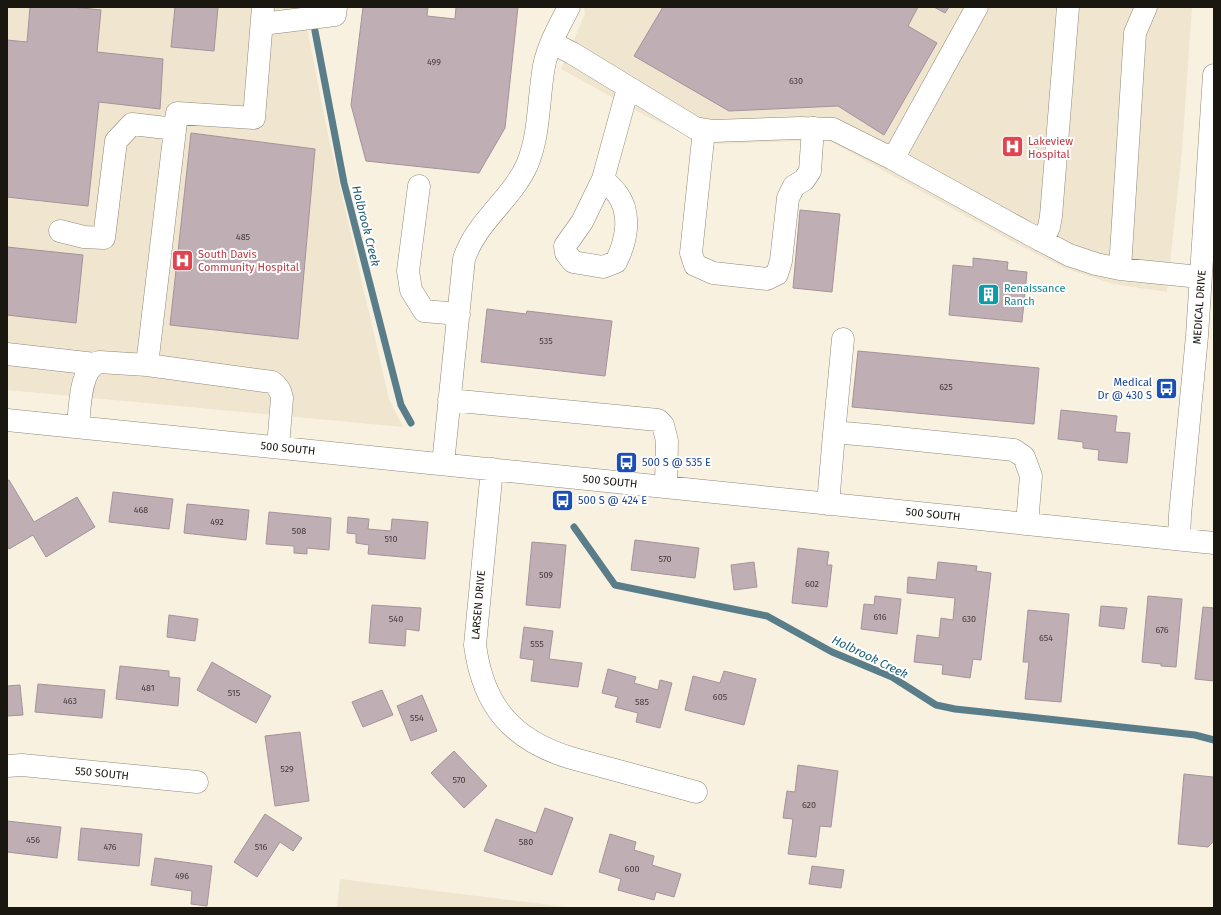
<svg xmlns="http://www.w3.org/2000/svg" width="1221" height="915" viewBox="0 0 1221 915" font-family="'Fira Sans',sans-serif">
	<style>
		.built { fill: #f0e5ce }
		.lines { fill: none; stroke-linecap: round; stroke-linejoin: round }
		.stream { stroke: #597d89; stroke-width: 7 }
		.building { fill: #c0aeb5; stroke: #a4939a }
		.minor-casing { stroke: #8f8879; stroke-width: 23 }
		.minor { stroke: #fff; stroke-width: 22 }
		.labels { text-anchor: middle; stroke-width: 4; stroke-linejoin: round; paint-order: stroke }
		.number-label { font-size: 9px; fill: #443d3a }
		.health-label { font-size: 11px; fill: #be3a42; stroke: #fff; text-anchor: start }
		.culture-label { font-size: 11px; fill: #0d838f; stroke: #fff; text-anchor: start }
		.street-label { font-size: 11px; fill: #1a1711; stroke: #fff }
		.transit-label { font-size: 11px; fill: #164399; stroke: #fff; text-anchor: start }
		.water-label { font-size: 12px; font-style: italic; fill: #1c6075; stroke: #fff }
	</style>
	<rect width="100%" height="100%" fill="#f8f1e0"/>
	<path class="built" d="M 7,7 L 303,7 L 327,130 L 389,399 L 403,427 L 7,390 Z
		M 584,7 L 1192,7 L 1182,151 L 1167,292 L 1113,284 L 1064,268 L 1015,243 L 828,140 L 719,144 L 696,139 L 648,117 L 561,69 L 585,14 Z
		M 340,879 L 575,908 L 337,908 Z"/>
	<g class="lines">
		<path class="stream" d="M 315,31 L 344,183 L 401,405 L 411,423
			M 574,527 L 615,585 L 767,616 L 832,652 L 892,677 L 936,705 L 955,709 L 1195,735 L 1214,740"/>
	</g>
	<path class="building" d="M 30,7 L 72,7 L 101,10 L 97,52 L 163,59 L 160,109 L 99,102 L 88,206 L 7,197 L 7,40 L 27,42 Z
		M 175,7 L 218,7 L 214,51 L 171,47 Z
		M 363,7 L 428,7 L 427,16 L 455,19 L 456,7 L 518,7 L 505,128 L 479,173 L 366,161 L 351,105 Z
		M 663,7 L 918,7 L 908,26 L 937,43 L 884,135 L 838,106 L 729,111 L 634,56 Z
		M 934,7 L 949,7 L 945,13 Z
		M 191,133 L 315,149 L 298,339 L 170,325 Z
		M 800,210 L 840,214 L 832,292 L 793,288 Z
		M 7,247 L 83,255 L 76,323 L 7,315 Z
		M 973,258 L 1008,262 L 1007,270 L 1027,272 L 1022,322 L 949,315 L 953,265 L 973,267 Z
		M 487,309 L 526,314 L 527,311 L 612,321 L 605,376 L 481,362 Z
		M 858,351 L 1039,368 L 1034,424 L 852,407 Z
		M 1061,410 L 1117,416 L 1115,432 L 1130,433 L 1127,463 L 1098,460 L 1099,450 L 1083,448 L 1083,442 L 1058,439 Z
		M 9,480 L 34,522 L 77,497 L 95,527 L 46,557 L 33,535 L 9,549 L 7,546 L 7,481 Z
		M 113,492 L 173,499 L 169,529 L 109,522 Z
		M 187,504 L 249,510 L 246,540 L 184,533 Z
		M 269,512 L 331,518 L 329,550 L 307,548 L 307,554 L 294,553 L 294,546 L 266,544 Z
		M 348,517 L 369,519 L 368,529 L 391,531 L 392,519 L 428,522 L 425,559 L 368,554 L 369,545 L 356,543 L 356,534 L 347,533 Z
		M 635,540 L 699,548 L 695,578 L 631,570 Z
		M 532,542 L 566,545 L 560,608 L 526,605 Z
		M 798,548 L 829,552 L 827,565 L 832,565 L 827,607 L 792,603 Z
		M 754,562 L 757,587 L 734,590 L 731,565 Z
		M 938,562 L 977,566 L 976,571 L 991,573 L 981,660 L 973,659 L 970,678 L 942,674 L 943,665 L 914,662 L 917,635 L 939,638 L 941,618 L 953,620 L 955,598 L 907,593 L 908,577 L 936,580 Z
		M 875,596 L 901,599 L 897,634 L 861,629 L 864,604 L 874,605 Z
		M 1148,596 L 1182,599 L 1176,667 L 1161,666 L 1161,664 L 1142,662 Z
		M 372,605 L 421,608 L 419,631 L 406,629 L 405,646 L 369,643 Z
		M 1101,606 L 1127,608 L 1124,629 L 1099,626 Z
		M 1203,607 L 1214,608 L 1214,681 L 1195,679 Z
		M 1028,610 L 1069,614 L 1061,702 L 1025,699 L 1029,662 L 1023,662 Z
		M 169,615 L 198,619 L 195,641 L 167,637 Z
		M 524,627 L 553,631 L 549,659 L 582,663 L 578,687 L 531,681 L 534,660 L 520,658 Z
		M 212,662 L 271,696 L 256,723 L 197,690 Z
		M 120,666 L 169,671 L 169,677 L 180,678 L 178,706 L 116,699 Z
		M 608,669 L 636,677 L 634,683 L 658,690 L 660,680 L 672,683 L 660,728 L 636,722 L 638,713 L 615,707 L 618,697 L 602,693 Z
		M 724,671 L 756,679 L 744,725 L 685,710 L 693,676 L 720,683 Z
		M 38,684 L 105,690 L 102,718 L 35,712 Z
		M 20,685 L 23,715 L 7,716 L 7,686 Z
		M 382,690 L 393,715 L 363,727 L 352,702 Z
		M 422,695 L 437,731 L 411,741 L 397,706 Z
		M 300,732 L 309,801 L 275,806 L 265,736 Z
		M 454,751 L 487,786 L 464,808 L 431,773 Z
		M 798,765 L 838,771 L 831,827 L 820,826 L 816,857 L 788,854 L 793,819 L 783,818 L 787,791 L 795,792 Z
		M 1184,774 L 1213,777 L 1214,778 L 1214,841 L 1208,847 L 1178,844 Z
		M 545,808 L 573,818 L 552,875 L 484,851 L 496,819 L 536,833 Z
		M 265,814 L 302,838 L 293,851 L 280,842 L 257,877 L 234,862 Z
		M 7,821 L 61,827 L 57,858 L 7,852 Z
		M 81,828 L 142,834 L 139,866 L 78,860 Z
		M 610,834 L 636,842 L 634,850 L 654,856 L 652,865 L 681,874 L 674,897 L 656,892 L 654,900 L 618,890 L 621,879 L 599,872 Z
		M 155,858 L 212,866 L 207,906 L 191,904 L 192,891 L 151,885 Z
		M 812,866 L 844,870 L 841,888 L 809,884 Z"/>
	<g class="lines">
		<defs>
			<path id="minor" d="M 263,7 L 254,118 L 177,113 L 147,365 L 272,382 C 278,386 281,391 282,398 L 278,447
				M 262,24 L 335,15 L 336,7
				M 552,43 L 572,53 L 695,128 L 713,131 L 800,128 L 833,129 L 893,159 L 1031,235 L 1069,255 L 1096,264 L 1120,269 L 1200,277
				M 704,130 L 691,253 L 695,265 L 713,273 L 767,279 L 777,274 L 781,261 L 788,198 L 794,186 L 804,180 L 810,171 L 813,128
				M 893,159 L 977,7
				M 603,179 C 608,184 614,189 618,195 C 632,215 626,242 616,262 L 603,267 L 573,262 L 566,253 L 565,246 L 582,222 L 603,179 L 628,88
				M 419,186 L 408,271 L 411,290 L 424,311 L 459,314
				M 60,231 L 84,237 L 104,238 L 116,141 L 132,124 L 175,129
				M 1042,241 L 1049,227 L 1051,216 L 1068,7
				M 1120,269 L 1135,33 L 1146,7
				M 7,354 L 95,364
				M 449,400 L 658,420 L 663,425 L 667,441 L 666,487
				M 7,420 L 1214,543
				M 78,427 C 80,409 79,369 99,362 L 147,365
				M 834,434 L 843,339
				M 443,464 L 464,259 C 476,222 511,200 527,165 C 540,134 538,100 544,66 C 548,46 559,26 569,7
				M 492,469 L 475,645 C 483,706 512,740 571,758 L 696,792
				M 828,504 L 834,434 L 844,433 L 878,436 L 1014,450 L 1024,457 L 1031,476 L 1027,524
				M 1179,539 L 1180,515 L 1197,336 L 1214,75
				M 7,766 L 22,765 L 197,782"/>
		</defs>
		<use href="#minor" class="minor-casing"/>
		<use href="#minor" class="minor"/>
	</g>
	<defs>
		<symbol id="hospital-square" viewBox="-11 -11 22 22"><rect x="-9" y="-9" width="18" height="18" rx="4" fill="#e0444e" stroke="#fff"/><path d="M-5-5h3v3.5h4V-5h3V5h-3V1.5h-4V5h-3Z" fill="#fff"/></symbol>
		<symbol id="building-square" viewBox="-11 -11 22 22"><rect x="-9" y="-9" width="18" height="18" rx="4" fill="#0f9aa8" stroke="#fff"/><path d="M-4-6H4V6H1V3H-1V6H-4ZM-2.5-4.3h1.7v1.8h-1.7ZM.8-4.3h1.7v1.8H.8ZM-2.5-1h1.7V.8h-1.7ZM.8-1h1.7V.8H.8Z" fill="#fff"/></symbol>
		<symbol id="bus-square" viewBox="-11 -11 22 22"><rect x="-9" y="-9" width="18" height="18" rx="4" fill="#1a4fb4" stroke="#fff"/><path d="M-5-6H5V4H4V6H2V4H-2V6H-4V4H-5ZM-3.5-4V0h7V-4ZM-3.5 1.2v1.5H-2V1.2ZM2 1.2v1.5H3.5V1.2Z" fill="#fff"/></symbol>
	</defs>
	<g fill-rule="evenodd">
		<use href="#hospital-square" x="1000" y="134" width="25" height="25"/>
		<use href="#hospital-square" x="170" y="248" width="25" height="25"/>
		<use href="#building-square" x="976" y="282" width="25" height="25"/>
		<use href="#bus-square" x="1154" y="376" width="25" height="25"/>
		<use href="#bus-square" x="614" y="450" width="25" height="25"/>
		<use href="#bus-square" x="550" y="488" width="25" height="25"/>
	</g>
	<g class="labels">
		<g class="number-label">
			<text x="434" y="65">499</text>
			<text x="796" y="84">630</text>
			<text x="243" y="240">485</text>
			<text x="546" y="344">535</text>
			<text x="946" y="390">625</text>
			<text x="141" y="513">468</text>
			<text x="217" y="525">492</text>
			<text x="299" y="534">508</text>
			<text x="391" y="542">510</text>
			<text x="665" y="562">570</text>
			<text x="546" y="578">509</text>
			<text x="812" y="587">602</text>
			<text x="880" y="620">616</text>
			<text x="396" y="622">540</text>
			<text x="969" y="622">630</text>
			<text x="1162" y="633">676</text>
			<text x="1046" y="641">654</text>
			<text x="537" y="647">555</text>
			<text x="148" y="691">481</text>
			<text x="234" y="696">515</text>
			<text x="720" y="700">605</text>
			<text x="70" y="704">463</text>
			<text x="642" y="705">585</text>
			<text x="417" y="721">554</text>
			<text x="287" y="772">529</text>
			<text x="459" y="783">570</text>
			<text x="809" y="808">620</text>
			<text x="33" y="843">456</text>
			<text x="526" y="845">580</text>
			<text x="110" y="850">476</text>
			<text x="261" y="850">516</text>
			<text x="632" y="872">600</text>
			<text x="182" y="879">496</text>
		</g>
		<g class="health-label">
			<text x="1028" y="145">Lakeview<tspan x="1028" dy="13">Hospital</tspan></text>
			<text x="198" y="258">South Davis<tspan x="198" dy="13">Community Hospital</tspan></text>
		</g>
		<g class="culture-label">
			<text x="1004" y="292">Renaissance<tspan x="1004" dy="13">Ranch</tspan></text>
		</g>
		<g class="street-label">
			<text transform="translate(1199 307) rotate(-86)" y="4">MEDICAL DRIVE</text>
			<text transform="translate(288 448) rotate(6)" y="4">500 SOUTH</text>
			<text transform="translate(610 481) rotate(6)" y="4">500 SOUTH</text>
			<text transform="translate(933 514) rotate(6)" y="4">500 SOUTH</text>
			<text transform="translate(478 605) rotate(-85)" y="4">LARSEN DRIVE</text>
			<text transform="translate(102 773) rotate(6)" y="4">550 SOUTH</text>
		</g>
		<g class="transit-label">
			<text x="1152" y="386" text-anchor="end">Medical<tspan x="1152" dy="13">Dr @ 430 S</tspan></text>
			<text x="642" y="466">500 S @ 535 E</text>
			<text x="578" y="504">500 S @ 424 E</text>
		</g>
		<g class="water-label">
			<text transform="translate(366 226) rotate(76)" y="4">Holbrook Creek</text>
			<text transform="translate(870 657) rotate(26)" y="4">Holbrook Creek</text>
		</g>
	</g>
	<rect width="1221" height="915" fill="none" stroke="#1a1711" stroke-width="16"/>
</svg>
